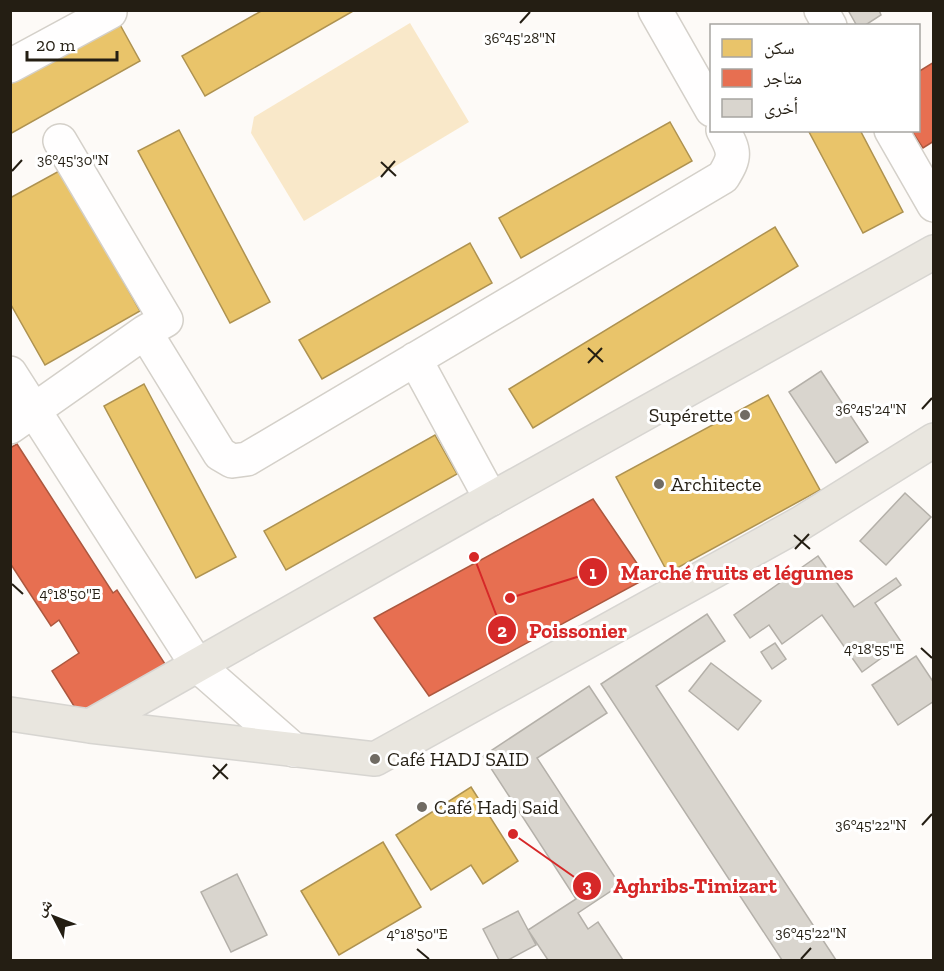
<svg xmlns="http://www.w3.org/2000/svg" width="944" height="971" viewBox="0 0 944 971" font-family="'Zilla Slab','Noto Naskh Arabic',serif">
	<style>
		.green { fill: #f9e8c9 }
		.homes { fill: #e9c46a; stroke: #ae9250; stroke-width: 1.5 }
		.shops { fill: #e76f51; stroke: #ac573e; stroke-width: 1.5 }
		.building { fill: #d9d5ce; stroke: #b4b0a9; stroke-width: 1.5 }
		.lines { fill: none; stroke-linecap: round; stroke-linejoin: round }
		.minor-casing { stroke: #d4d0c9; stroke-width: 36 }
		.major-casing { stroke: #d7d5d1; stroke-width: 36 }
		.minor { stroke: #fffefe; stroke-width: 33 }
		.major { stroke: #e9e6df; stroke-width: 33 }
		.ticks { fill: none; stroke: #241e13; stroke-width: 2 }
		.poi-dot { fill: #706b63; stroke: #fff; stroke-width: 2 }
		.labels { text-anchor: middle; stroke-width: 6; stroke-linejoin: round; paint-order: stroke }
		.poi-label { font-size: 20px; fill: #241e13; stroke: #fff; text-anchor: start }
		.ticks-label { font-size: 15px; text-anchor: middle; fill: #241e13; stroke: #fff; stroke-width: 6; stroke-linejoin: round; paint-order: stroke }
		.leader { fill: none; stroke: #d62828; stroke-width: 2 }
		.callout-dot { fill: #d62828; stroke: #fff; stroke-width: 2 }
		.mark-label { font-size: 18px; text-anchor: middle; font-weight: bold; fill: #fff }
		.callout-label { font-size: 21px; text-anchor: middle; font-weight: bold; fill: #d62828; stroke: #fff; stroke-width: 6; stroke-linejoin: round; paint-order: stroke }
	</style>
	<rect width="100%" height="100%" fill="#fdfaf7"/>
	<path class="green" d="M 410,23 L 469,122 L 304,221 L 251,133 L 254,117 Z"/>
	<path class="homes" d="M 263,10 L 355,10 L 205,96 L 182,56 Z
		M 118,21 L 140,61 L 10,134 L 10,82 Z
		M 670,122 L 692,161 L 521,258 L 499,218 Z
		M 179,130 L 270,302 L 230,323 L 138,151 Z
		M 808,130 L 860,130 L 903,212 L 863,233 Z
		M 61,170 L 140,311 L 45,365 L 10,303 L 10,198 Z
		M 775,227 L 798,266 L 533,428 L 509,389 Z
		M 470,243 L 492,283 L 322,379 L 299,340 Z
		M 144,384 L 236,557 L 196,578 L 104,406 Z
		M 768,395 L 820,490 L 668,573 L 616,477 Z
		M 435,435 L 457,474 L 286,570 L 264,531 Z
		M 471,787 L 518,861 L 483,884 L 471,865 L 431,890 L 396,835 Z
		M 383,842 L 421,907 L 339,955 L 301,891 Z"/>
	<path class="shops" d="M 934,62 L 934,141 L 923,148 L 911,130 L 918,130 L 918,72 Z
		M 17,444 L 113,593 L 117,590 L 167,667 L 84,722 L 52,671 L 79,653 L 59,620 L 51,626 L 10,563 L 10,448 Z
		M 593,499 L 647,578 L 429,696 L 374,618 Z"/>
	<path class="building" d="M 848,10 L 879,10 L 881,15 L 864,26 L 857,26 Z
		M 821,371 L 868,442 L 836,463 L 789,392 Z
		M 905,493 L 931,517 L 886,565 L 860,541 Z
		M 818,556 L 854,607 L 896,578 L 901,585 L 875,603 L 902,643 L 862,672 L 822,615 L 782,644 L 769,625 L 750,638 L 734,615 Z
		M 707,614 L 725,641 L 656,686 L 836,960 L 782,960 L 601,684 Z
		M 775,643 L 786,659 L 772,669 L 761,652 Z
		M 916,656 L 934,683 L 934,701 L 898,725 L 872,685 Z
		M 711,663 L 761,701 L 738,730 L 689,691 Z
		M 589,686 L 607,713 L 537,758 L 620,885 L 578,913 L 588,929 L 598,922 L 623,960 L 548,960 L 528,930 L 576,899 L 483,756 Z
		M 237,874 L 267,935 L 231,952 L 201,892 Z
		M 518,911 L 536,945 L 508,960 L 499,960 L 483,929 Z"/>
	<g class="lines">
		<defs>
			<path id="minor" d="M 655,10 L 712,110
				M 821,10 L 830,26
				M 10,66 L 110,12 L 109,10
				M 891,130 L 934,205
				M 145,332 L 220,454 L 232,461 L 247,459 L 723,177 C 736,156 735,152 723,130
				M 415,359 L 491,499
				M 10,373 L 197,665 L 294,750
				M 10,427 L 145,332 L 166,320 L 60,141"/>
			<path id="major" d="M 10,714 L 90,726 L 375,759 L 801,523 L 934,440
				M 90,726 L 491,499 L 934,252"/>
		</defs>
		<use href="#minor" class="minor-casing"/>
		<use href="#major" class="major-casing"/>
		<use href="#minor" class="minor"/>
		<use href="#major" class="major"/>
	</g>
	<path class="ticks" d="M 520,23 L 530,12M 381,162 L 396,176M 12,171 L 22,160M 381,177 L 395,161M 588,348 L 603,362M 588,363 L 602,348M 922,409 L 932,398M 794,535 L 810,549M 795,549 L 809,534M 12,584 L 23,594M 921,648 L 932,658M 213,765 L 228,779M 213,779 L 227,764M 922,825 L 932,814M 417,949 L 429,959M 801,959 L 811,948"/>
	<g class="poi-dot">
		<circle cx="745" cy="415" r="6"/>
		<circle cx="659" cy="484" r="6"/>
		<circle cx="375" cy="759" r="6"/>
		<circle cx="422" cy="807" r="6"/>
	</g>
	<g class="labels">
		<g class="poi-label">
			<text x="733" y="422" text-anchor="end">Supérette</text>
			<text x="671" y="491">Architecte</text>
			<text x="387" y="766">Café HADJ SAID</text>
			<text x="434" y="814">Café Hadj Said</text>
		</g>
	</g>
	<g class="ticks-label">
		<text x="520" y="43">36°45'28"N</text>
		<text x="73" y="165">36°45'30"N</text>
		<text x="871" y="414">36°45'24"N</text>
		<text x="70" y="599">4°18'50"E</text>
		<text x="874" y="654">4°18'55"E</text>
		<text x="871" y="830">36°45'22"N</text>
		<text x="811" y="938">36°45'22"N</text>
		<text x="417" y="939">4°18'50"E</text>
	</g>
	<path class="leader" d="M510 598L593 572M474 557L502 630M513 834L587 886"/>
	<g class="callout-dot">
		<circle cx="510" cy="598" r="6"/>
		<circle cx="474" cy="557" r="6"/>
		<circle cx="513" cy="834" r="6"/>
		<circle cx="593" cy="572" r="15"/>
		<circle cx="502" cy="630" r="15"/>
		<circle cx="587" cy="886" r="15"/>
	</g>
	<g class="mark-label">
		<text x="593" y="579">1</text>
		<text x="502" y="637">2</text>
		<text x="587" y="892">3</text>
	</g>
	<g class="callout-label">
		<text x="737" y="580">Marché fruits et légumes</text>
		<text x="578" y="638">Poissonier</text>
		<text x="695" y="893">Aghribs-Timizart</text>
	</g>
	<rect width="944" height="971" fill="none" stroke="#241e13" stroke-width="24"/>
	<rect x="710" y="24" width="210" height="108" fill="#ffffff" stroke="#a7a5a1" stroke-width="1.5"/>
	<rect x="722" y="39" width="30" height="18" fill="#e9c46a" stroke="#a7a5a1" stroke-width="1.5"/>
	<text x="764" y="54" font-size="18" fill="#241e13">سكن</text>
	<rect x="722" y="69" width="30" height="18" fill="#e76f51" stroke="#a7a5a1" stroke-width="1.5"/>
	<text x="764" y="84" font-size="18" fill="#241e13">متاجر</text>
	<rect x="722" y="99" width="30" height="18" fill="#d9d5ce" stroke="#a7a5a1" stroke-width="1.5"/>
	<text x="764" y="114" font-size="18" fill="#241e13">أخرى</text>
	<g transform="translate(54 917) rotate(312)" stroke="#ffffff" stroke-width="4.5" paint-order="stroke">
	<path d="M0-4.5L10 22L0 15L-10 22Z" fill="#241e13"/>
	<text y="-9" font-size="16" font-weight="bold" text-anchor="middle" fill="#241e13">ش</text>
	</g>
	<path d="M27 51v9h90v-9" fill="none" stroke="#241e13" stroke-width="3"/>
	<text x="36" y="51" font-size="18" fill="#241e13" stroke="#ffffff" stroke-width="4.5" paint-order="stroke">20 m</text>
</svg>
